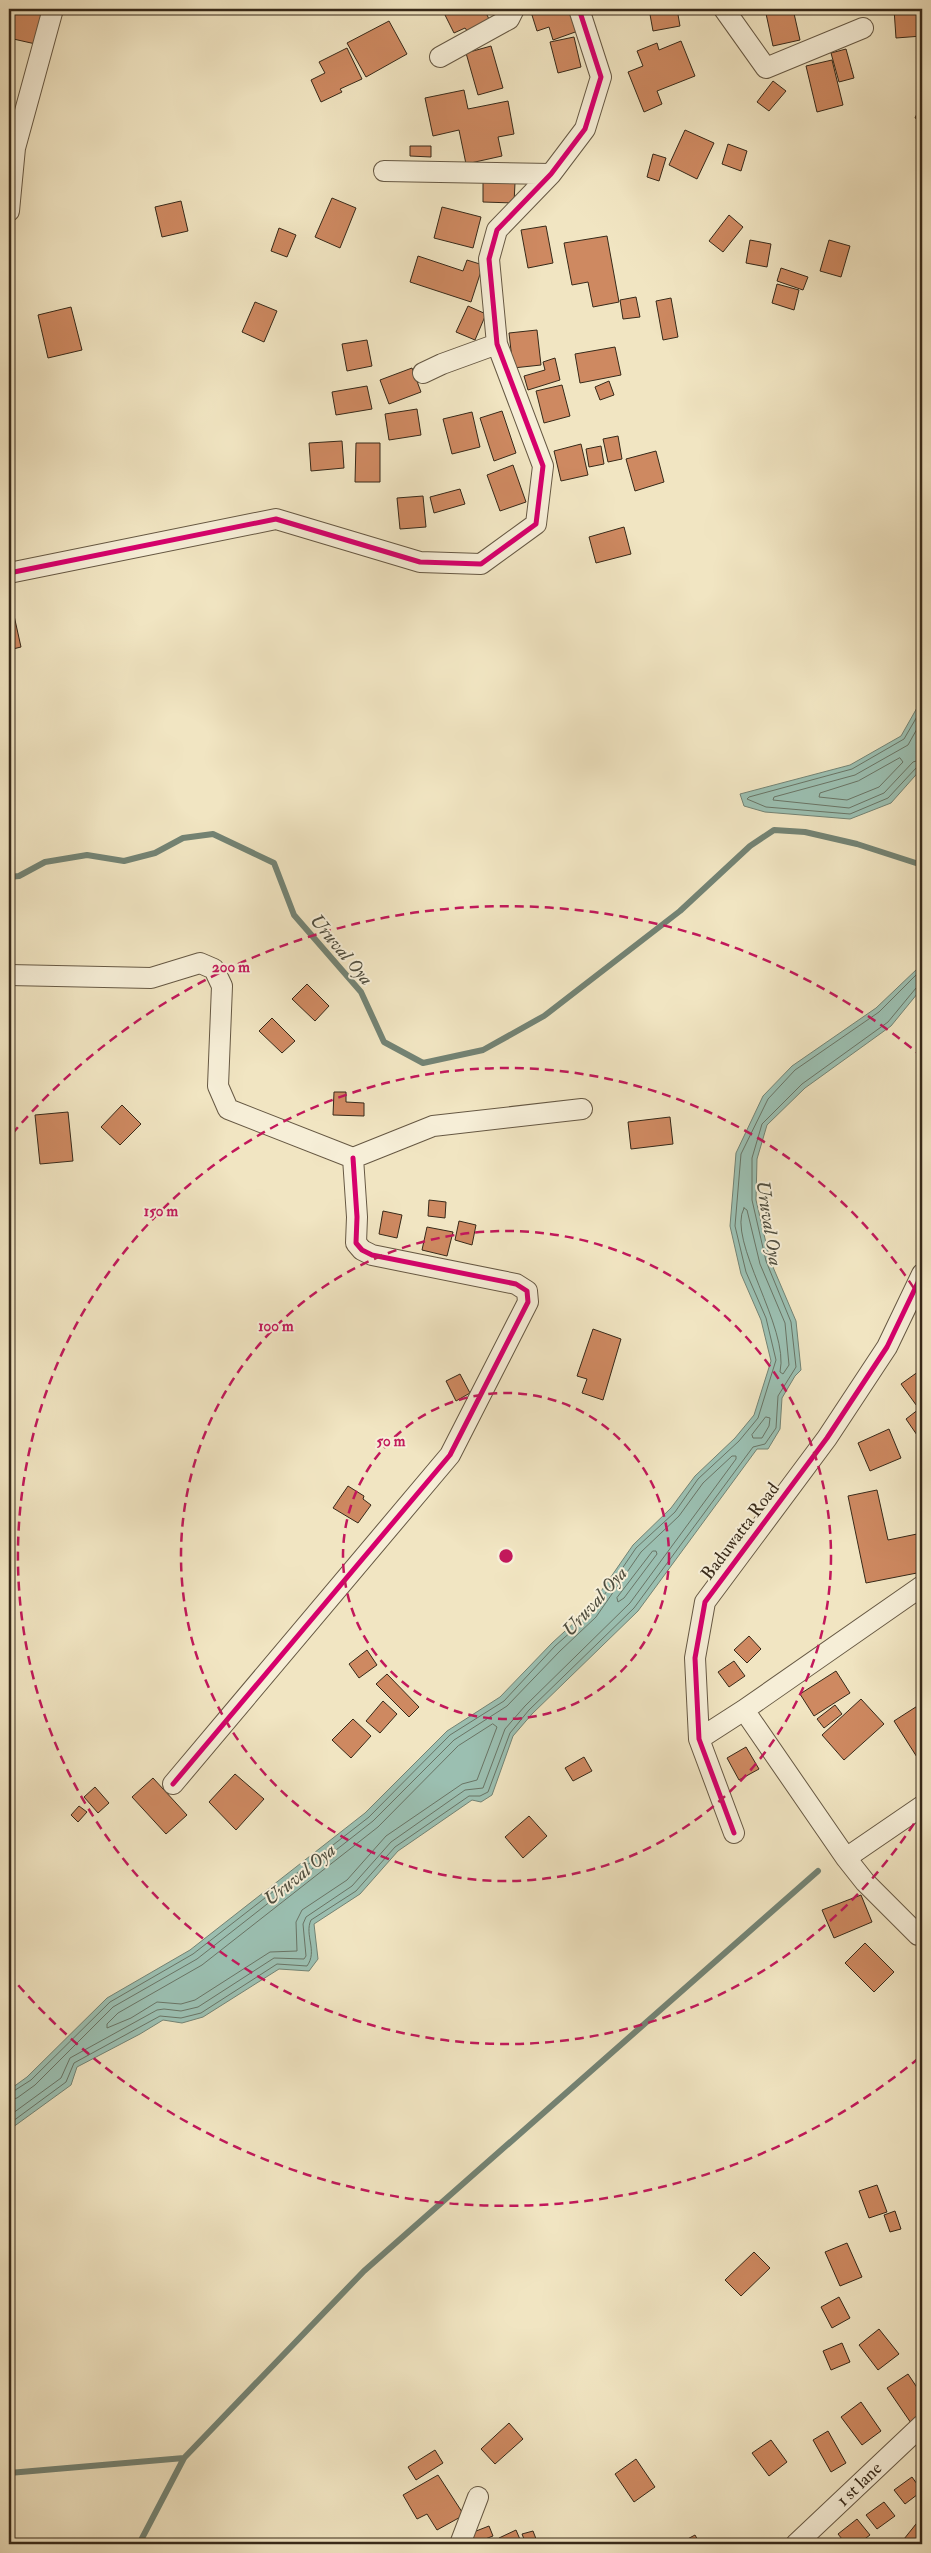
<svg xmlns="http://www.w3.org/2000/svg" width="931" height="2553" viewBox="0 0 931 2553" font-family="'IM FELL Double Pica',serif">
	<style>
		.water { fill: #9bbfb1; stroke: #738374 }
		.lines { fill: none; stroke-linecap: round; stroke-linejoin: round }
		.shore { stroke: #697465; stroke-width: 1 }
		.stream { stroke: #738374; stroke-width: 6 }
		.building { fill: #ce8961; stroke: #372919 }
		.street-casing { stroke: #665843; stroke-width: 22 }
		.street { stroke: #f6eed7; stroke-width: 20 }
		.cycleway-casing { stroke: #f6eed7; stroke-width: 8 }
		.cycleway { stroke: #d6006c; stroke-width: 5 }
		.ring { fill: none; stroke: #c2185b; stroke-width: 2.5; stroke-dasharray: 9 6 }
		.labels { text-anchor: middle; stroke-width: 4; stroke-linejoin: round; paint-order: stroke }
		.street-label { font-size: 18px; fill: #372919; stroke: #f6eed7 }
		.water-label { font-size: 19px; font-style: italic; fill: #504e3f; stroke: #f6eed7 }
		.centre { fill: #c2185b; stroke: #f6eed7; stroke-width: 2.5 }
		.ring-label { font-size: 15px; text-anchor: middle; font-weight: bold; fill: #c2185b; stroke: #f6eed7; stroke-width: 4; stroke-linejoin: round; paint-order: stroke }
	</style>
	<rect width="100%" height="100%" fill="#f1e5c2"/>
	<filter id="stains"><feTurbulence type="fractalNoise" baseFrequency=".004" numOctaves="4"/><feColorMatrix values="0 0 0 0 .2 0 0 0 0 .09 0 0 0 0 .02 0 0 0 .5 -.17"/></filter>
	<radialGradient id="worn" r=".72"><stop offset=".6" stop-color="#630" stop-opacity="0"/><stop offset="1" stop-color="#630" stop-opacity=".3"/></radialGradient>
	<path class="water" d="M 922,699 L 922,768 L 891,803 L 850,819 L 765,812 L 744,806 L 740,794 L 850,765 L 901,736 Z
		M 922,959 L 922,988 L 891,1026 L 805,1088 L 767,1125 L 757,1159 L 756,1200 L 770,1260 L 796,1321 L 801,1370 L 795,1376 L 782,1398 L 780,1429 L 768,1449 L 757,1449 L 638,1611 L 532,1714 L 513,1736 L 492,1795 L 481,1802 L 472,1800 L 398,1851 L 360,1894 L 314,1924 L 318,1959 L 309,1971 L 279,1969 L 203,2017 L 182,2023 L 163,2020 L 140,2034 L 77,2067 L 71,2085 L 9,2130 L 9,2090 L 27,2077 L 107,1998 L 190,1950 L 365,1813 L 447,1731 L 500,1697 L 552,1643 L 588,1610 L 633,1545 L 671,1508 L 695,1476 L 735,1438 L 754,1415 L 771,1361 L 761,1320 L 741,1274 L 730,1226 L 736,1153 L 763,1096 L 792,1066 L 876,1008 L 917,969 Z"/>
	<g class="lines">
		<path class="shore" d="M 922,708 L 904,739 L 852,769 L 749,797 L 747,799 L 766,807 L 850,814 L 888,798 L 917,767 L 922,765
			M 922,720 L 908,745 L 855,775 L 774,797 L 773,800 L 849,808 L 884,793 L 913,762 L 922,759
			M 900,758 L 903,762 L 879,787 L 847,800 L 819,797 L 820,793 L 858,781 Z
			M 744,1208 L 747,1210 L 760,1264 L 785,1323 L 789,1365 L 783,1374 L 780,1372 C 790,1328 726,1240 744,1208 Z
			M 766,1417 L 770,1418 L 769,1426 L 762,1438 L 753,1438 L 752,1435 Z
			M 653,1551 L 656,1551 L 657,1554 L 624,1598 L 618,1602 L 617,1598 Z
			M 493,1724 L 497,1727 L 477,1780 L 462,1784 L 386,1836 L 347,1880 L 302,1910 L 296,1922 L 297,1951 L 270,1952 L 195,2000 L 181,2004 L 157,2002 L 131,2018 L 107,2028 L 107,2024 L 118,2013 L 202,1965 L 378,1827 L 458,1746 Z
			M 9,2094 L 31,2080 L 110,2002 L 193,1954 L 369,1817 L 450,1735 L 504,1701 L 555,1646 L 592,1613 L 636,1548 L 675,1512 L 698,1479 L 739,1441 L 758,1418 L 776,1360 L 766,1318 L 746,1272 L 735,1226 L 741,1154 L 768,1099 L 795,1070 L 879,1012 L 922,969
			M 9,2100 L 17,2098 L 35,2085 L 113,2007 L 197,1959 L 373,1821 L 454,1740 L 507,1706 L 560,1651 L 596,1617 L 641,1552 L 679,1516 L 703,1483 L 732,1456 L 736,1456 L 736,1459 L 630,1603 L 525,1706 L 505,1729 L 483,1788 L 465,1790 L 391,1842 L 352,1886 L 306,1917 L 303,1924 L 306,1956 L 304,1959 L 274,1958 L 198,2007 L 181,2011 L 164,2009 L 157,2010 L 70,2058 L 61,2078 L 9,2116
			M 9,2124 L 66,2082 L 74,2063 L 160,2016 L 181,2018 L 201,2013 L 277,1964 L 307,1966 C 318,1951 304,1935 311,1920 L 356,1891 L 395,1847 L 469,1796 L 480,1796 L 488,1792 L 510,1733 L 529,1710 L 634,1608 L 753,1447 L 765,1444 L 776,1428 L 778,1396 L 796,1367 L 791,1322 L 766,1261 L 752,1200 L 752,1158 L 762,1124 L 802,1084 L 888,1022 L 916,988 L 922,986"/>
		<path class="stream" d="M 9,877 L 19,876 L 45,862 L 87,855 L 124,861 L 155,853 L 183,838 L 213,834 L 274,863 L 294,915 L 361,992 L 384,1042 L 423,1063 L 483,1050 L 544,1016 L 680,911 L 750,846 L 774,830 L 805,832 L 857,844 L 922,865
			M 9,2473 L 184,2458
			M 139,2544 L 184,2458 L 364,2271 L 818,1871"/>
	</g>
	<path class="building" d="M 9,9 L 47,9 L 40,45 L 9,38 Z
		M 442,9 L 484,9 L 490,21 L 468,32 L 465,28 L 454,33 Z
		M 542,9 L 571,9 L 578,31 L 553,40 L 549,27 L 537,31 L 531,12 Z
		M 649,9 L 677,9 L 680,26 L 653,31 Z
		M 765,9 L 793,9 L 800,40 L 773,46 Z
		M 894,9 L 922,9 L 922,36 L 896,38 Z
		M 389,21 L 407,54 L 366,77 L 347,43 Z
		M 574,37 L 581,67 L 558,73 L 550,42 Z
		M 681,41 L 695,76 L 657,91 L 662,104 L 644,112 L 628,72 L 643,66 L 637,51 L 657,43 L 659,50 Z
		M 491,46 L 503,88 L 478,95 L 466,53 Z
		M 347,48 L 362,79 L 340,89 L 342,92 L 321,102 L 311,80 L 325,73 L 319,62 Z
		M 846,49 L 854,78 L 839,82 L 831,53 Z
		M 832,60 L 843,105 L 817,112 L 806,66 Z
		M 773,81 L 786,91 L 769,111 L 757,102 Z
		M 464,90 L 468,109 L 508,101 L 514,134 L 498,137 L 502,156 L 466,164 L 459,130 L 433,136 L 425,98 Z
		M 922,103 L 922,121 L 915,118 Z
		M 685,130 L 714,143 L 697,179 L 669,165 Z
		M 728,144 L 747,151 L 741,171 L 722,164 Z
		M 410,146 L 431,146 L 431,157 L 410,156 Z
		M 653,154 L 666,158 L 659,181 L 647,177 Z
		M 483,182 L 515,183 L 514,203 L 483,202 Z
		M 332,198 L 356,208 L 340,248 L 315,237 Z
		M 181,201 L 188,231 L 162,237 L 155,207 Z
		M 442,207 L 481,217 L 473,248 L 434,238 Z
		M 729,215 L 743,227 L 723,252 L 709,241 Z
		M 546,226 L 553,263 L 528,268 L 521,230 Z
		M 279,228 L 296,235 L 287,257 L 271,251 Z
		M 607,236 L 619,302 L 593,307 L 588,282 L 572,285 L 564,243 Z
		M 750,240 L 771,244 L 767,267 L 746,263 Z
		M 829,240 L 850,246 L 841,277 L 820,271 Z
		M 418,256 L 463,271 L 467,260 L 483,265 L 471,302 L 410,282 Z
		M 781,268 L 808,277 L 803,290 L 777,281 Z
		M 777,284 L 799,290 L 794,310 L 772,303 Z
		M 636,297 L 640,317 L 623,319 L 620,300 Z
		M 671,298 L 678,337 L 663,340 L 656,301 Z
		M 255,302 L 277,311 L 264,342 L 242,332 Z
		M 468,306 L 486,314 L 475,340 L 456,332 Z
		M 71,307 L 82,350 L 48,358 L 38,315 Z
		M 537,330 L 541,365 L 513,368 L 509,333 Z
		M 367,340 L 372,366 L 347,371 L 342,344 Z
		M 615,347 L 621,375 L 580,383 L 575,354 Z
		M 555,358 L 560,380 L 528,390 L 524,376 L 545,370 L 543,362 Z
		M 412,368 L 421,392 L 389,404 L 380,380 Z
		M 609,381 L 614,395 L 600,400 L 595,387 Z
		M 562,385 L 570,416 L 544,423 L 536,391 Z
		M 367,386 L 372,409 L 336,415 L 332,392 Z
		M 417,409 L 421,435 L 389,440 L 385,414 Z
		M 502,411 L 516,453 L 494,461 L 480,418 Z
		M 472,412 L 480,447 L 452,454 L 443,419 Z
		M 618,436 L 622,459 L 608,462 L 603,439 Z
		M 342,441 L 344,468 L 311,471 L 309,443 Z
		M 356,443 L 380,443 L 380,482 L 355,482 Z
		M 581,444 L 588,475 L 561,481 L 554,451 Z
		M 601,446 L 604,464 L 589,467 L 586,449 Z
		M 656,451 L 664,482 L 635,491 L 626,459 Z
		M 513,465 L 526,502 L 500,511 L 487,475 Z
		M 460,489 L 465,504 L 434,513 L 430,497 Z
		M 423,496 L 426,527 L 400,529 L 397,498 Z
		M 624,527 L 631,554 L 596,563 L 589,537 Z
		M 9,593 L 21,647 L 9,650 Z
		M 307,984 L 329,1006 L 315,1021 L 292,999 Z
		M 272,1018 L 295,1041 L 282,1053 L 259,1031 Z
		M 334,1092 L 346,1092 L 346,1102 L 364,1103 L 364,1116 L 333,1115 Z
		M 122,1105 L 141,1124 L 120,1145 L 101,1127 Z
		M 68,1112 L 73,1161 L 40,1164 L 35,1115 Z
		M 670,1117 L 673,1144 L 631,1149 L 628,1122 Z
		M 429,1200 L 446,1202 L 445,1218 L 428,1216 Z
		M 383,1211 L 402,1215 L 397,1238 L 379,1234 Z
		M 459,1221 L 476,1225 L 472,1245 L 455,1240 Z
		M 427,1227 L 453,1232 L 447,1256 L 422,1250 Z
		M 593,1329 L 621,1339 L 603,1400 L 582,1393 L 587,1379 L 577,1376 Z
		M 922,1369 L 922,1431 L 917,1435 L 906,1419 L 919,1409 L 901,1384 Z
		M 460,1374 L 470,1393 L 456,1401 L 446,1381 Z
		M 889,1429 L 901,1458 L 870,1471 L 858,1443 Z
		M 348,1486 L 364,1496 L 363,1499 L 371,1505 L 358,1523 L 333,1508 Z
		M 877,1490 L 888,1540 L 917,1534 L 922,1557 L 922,1572 L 866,1583 L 848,1496 Z
		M 749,1636 L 761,1649 L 747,1663 L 734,1650 Z
		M 367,1650 L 377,1665 L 359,1678 L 349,1664 Z
		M 734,1661 L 745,1676 L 729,1687 L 718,1672 Z
		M 836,1671 L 850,1693 L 814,1716 L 800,1694 Z
		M 387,1674 L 419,1707 L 409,1717 L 376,1684 Z
		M 861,1699 L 884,1724 L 844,1760 L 822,1735 Z
		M 383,1701 L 397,1714 L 380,1733 L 366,1721 Z
		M 922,1703 L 922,1765 L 894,1721 Z
		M 835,1705 L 842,1714 L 824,1728 L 817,1719 Z
		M 353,1719 L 371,1736 L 351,1758 L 332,1740 Z
		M 746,1747 L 759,1769 L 739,1780 L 727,1758 Z
		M 584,1757 L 592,1771 L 573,1781 L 565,1768 Z
		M 235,1774 L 264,1799 L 236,1830 L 209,1802 Z
		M 153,1778 L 187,1815 L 166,1834 L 132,1797 Z
		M 95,1787 L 109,1803 L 98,1813 L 84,1797 Z
		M 79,1806 L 87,1812 L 78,1822 L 71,1815 Z
		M 529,1816 L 547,1836 L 523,1858 L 505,1837 Z
		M 861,1895 L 872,1922 L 834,1938 L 822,1910 Z
		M 865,1943 L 894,1972 L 874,1992 L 845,1963 Z
		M 877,2185 L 887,2212 L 869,2218 L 859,2191 Z
		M 895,2211 L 901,2229 L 890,2232 L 884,2215 Z
		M 847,2243 L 862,2277 L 840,2286 L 825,2252 Z
		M 754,2252 L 770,2268 L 741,2296 L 725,2280 Z
		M 839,2297 L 850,2318 L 832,2328 L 821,2307 Z
		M 879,2329 L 899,2354 L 878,2370 L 859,2345 Z
		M 842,2343 L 850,2362 L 831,2370 L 823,2351 Z
		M 908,2374 L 922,2395 L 922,2415 L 911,2423 L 887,2388 Z
		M 861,2402 L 881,2431 L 862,2445 L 841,2417 Z
		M 509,2423 L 523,2439 L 495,2464 L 481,2449 Z
		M 828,2431 L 846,2463 L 831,2472 L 813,2440 Z
		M 771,2440 L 787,2462 L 769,2476 L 752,2453 Z
		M 435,2450 L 443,2463 L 416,2480 L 408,2467 Z
		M 636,2459 L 655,2487 L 634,2502 L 615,2474 Z
		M 438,2475 L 464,2515 L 437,2530 L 427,2514 L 417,2519 L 403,2495 Z
		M 912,2477 L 922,2491 L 905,2504 L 894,2490 Z
		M 884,2502 L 895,2516 L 877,2529 L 866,2515 Z
		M 857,2519 L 870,2535 L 858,2544 L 846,2544 L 838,2534 Z
		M 920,2519 L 922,2544 L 900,2544 Z
		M 489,2526 L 493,2536 L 475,2543 L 471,2533 Z
		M 516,2530 L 522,2544 L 502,2544 L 499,2538 Z
		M 533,2531 L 538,2544 L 526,2544 L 522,2534 Z
		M 695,2535 L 700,2544 L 681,2544 L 680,2543 Z
		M 492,2539 L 494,2544 L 481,2544 Z"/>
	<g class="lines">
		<defs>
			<path id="street" d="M 724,9 L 766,68 L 863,28
				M 440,57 L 509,19 L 514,9
				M 9,148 L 15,148 L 53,9
				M 384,171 L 551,174
				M 9,211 L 15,148
				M 423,373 L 442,364 L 497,344
				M 9,573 L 276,519 L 420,562 L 481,564 L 536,524 L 543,466 L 497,344 L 489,259 L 497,230 L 551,174 L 585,129 L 601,77 L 579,9
				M 9,975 L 151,978 L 200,963 L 214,969 L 222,986 L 218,1086 L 228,1109 L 353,1158 L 433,1126 L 582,1109
				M 744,1710 L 922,1586
				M 699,1739 L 744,1710 L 846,1858 L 865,1882 L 918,1935 L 922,1935
				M 173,1784 L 450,1455 L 528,1302 L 527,1291 L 516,1284 L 372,1255 L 362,1250 L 356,1243 L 357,1217 L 353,1158
				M 734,1833 L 699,1739 L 695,1658 L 705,1602 L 827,1438 L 887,1347 L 922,1274
				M 846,1858 L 922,1806
				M 460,2544 L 478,2497
				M 796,2544 L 922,2425"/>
		</defs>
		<use href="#street" class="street-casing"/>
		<use href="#street" class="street"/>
		<defs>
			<path id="cycleway" d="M 9,573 L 276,519 L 420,562 L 481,564 L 536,524 L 543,466 L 497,344 L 489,259 L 497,230 L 551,174 L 585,129 L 601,77 L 579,9
				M 173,1784 L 450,1455 L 528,1302 L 527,1291 L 516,1284 L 372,1255 L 362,1250 L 356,1243 L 357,1217 L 353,1158
				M 734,1833 L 699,1739 L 695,1658 L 705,1602 L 827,1438 L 887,1347 L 922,1274"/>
		</defs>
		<use href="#cycleway" class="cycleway-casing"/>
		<use href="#cycleway" class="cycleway"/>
	</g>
	<g class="ring">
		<circle cx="506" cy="1556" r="163"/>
		<circle cx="506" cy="1556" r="325"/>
		<path d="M922 1811A488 488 0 1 1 922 1301"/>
		<path d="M919 2058A650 650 0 0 1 12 1978M12 1134A650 650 0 0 1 919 1054"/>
	</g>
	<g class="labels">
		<g class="street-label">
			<text transform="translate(740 1531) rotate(-53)" y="6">Baduwatta Road</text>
			<text transform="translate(859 2484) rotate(-44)" y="6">1 st lane</text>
		</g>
		<g class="water-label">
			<text transform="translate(342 949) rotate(50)" y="7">Uruval Oya</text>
			<text transform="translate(770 1223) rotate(81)" y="7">Uruval Oya</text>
			<text transform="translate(594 1601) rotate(-48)" y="7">Uruval Oya</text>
			<text transform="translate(299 1874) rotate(-39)" y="7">Uruval Oya</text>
		</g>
	</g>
	<circle cx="506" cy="1556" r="8" class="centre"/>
	<g class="ring-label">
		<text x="231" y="972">200 m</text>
		<text x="161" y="1216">150 m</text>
		<text x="276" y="1331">100 m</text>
		<text x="391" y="1446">50 m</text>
	</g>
	<rect width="931" height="2553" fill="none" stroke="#f1e5c2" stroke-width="30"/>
	<rect x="10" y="10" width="911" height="2533" fill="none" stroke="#372919" stroke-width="2.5"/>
	<rect x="15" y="15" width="901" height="2523" fill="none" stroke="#372919"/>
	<rect width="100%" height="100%" filter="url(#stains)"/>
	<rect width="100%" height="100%" fill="url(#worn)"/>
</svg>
